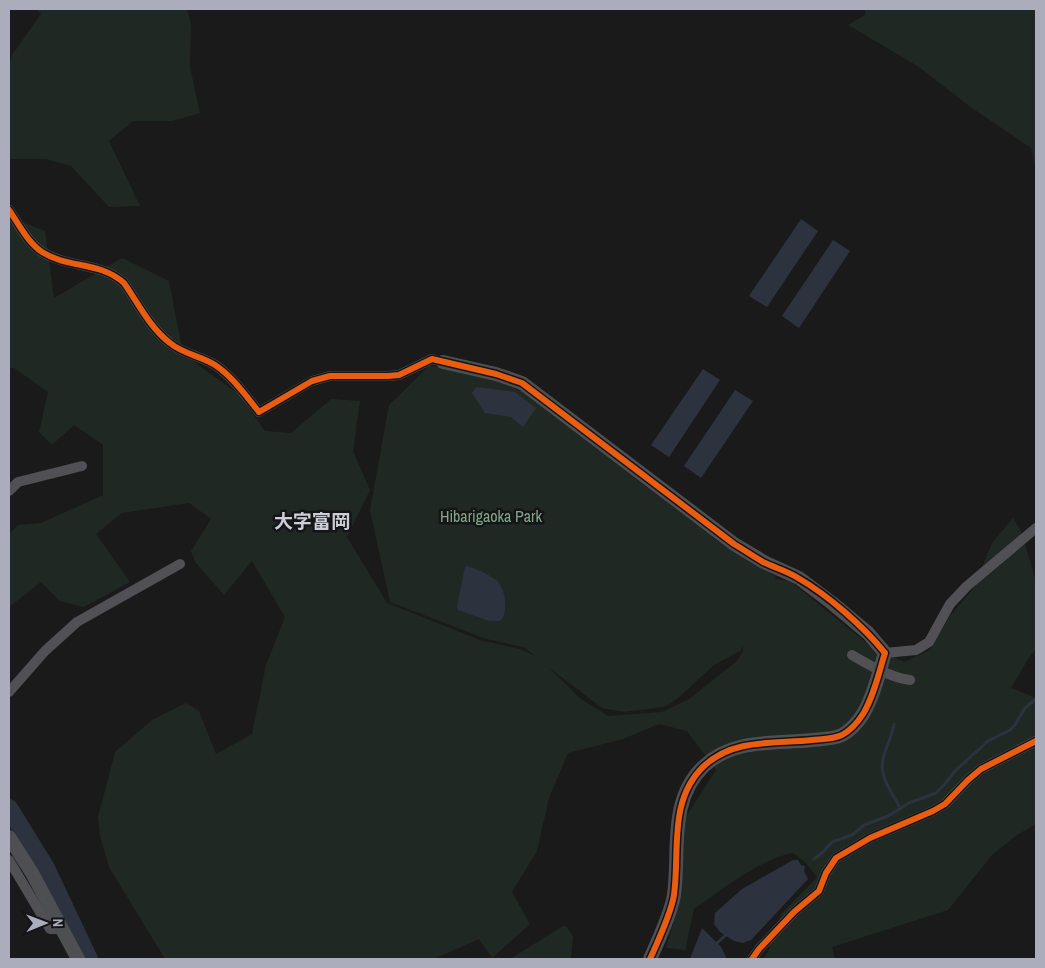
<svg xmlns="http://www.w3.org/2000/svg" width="1045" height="968" viewBox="0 0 1045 968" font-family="'Archivo Narrow','Noto Sans JP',sans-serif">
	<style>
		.green { fill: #202823; fill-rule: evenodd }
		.water { fill: #2c333e }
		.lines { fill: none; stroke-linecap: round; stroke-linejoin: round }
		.stream { stroke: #2c333e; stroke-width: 3 }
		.river { stroke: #2c333e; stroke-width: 18 }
		.street { stroke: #505055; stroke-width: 10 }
		.secondary { stroke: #4e4f53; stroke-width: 14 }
		.cycleway-casing { stroke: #151417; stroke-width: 9 }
		.cycleway { stroke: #e95d12; stroke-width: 6 }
		.labels { text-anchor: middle; stroke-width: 5; stroke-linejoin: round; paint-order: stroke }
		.park-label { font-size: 16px; fill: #82a78c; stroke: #151417 }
		.quarter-label { font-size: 19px; font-weight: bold; fill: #cdcdd8; stroke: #151417 }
	</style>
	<rect width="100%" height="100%" fill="#1a1a1b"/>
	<path class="green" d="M 37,9 L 187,9 L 191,25 L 190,67 L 200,113 L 172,121 L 133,121 L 109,141 L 140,206 L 109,207 L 71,166 L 46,159 L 9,159 L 9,65 L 12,55 L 41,14 Z
		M 865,9 L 1036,9 L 1036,168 L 1031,148 L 969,106 L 919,67 L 848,25 L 865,15 Z
		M 9,217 L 45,231 L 54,298 L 122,258 L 169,281 L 183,354 L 240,395 L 265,431 L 291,433 L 331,399 L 360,401 L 353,451 L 370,490 L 347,537 L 387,603 L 483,641 L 520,649 L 535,656 L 524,647 L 486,639 L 390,602 L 370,510 L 389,405 L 429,366 C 461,368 492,379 521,391 L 727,548 L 776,576 L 775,579 L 790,581 L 869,645 L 904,662 L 930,650 L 950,616 L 973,589 L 992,543 L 1013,518 L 1021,531 L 1036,581 L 1036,649 L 1030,656 L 1011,688 L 1036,698 L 1036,824 L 1017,835 L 992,855 L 948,910 L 832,947 L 835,959 L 763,959 L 768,952 L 781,914 L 817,877 L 804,861 L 793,853 C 760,859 722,890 694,909 L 685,950 L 666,948 L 681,895 L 685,818 L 716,770 L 687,731 L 659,724 L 623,739 L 568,753 L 549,798 L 537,851 L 512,892 L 530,924 L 492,958 L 479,939 L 434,959 L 165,959 L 109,867 L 100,836 L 98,817 L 115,752 L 152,720 L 186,703 L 199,711 L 216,754 L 252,734 L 266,665 L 285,617 L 252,561 L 224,595 L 195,562 L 191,551 L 211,519 L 189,503 L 122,513 L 96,534 L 130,582 L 84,607 L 60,601 L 41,582 L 9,607 L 9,534 L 18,525 L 41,523 L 103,495 L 103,445 L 74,425 L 52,445 L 39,432 L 48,392 L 14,368 L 9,368 ZM 743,646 L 743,651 L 737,661 L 689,699 L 662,712 L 608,716 L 581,699 L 548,667 L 602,708 L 624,712 L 664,707 L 677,699 L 714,665 L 740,651 Z
		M 563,926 L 566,926 L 573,936 L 571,959 L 510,959 Z"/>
	<path class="water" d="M 801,219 L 818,231 L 767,307 L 749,296 Z
		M 833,240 L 850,251 L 799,328 L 782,316 Z
		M 703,369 L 720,380 L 669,457 L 651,445 Z
		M 476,387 L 515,392 L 536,408 L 523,427 L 511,417 L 485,413 L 472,393 Z
		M 735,390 L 753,401 L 701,478 L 684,466 Z
		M 467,566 C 477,569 488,574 496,580 C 506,588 509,613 500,621 L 489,621 L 458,610 L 457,607 L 465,567 Z
		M 793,860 L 798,860 L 801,865 L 805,866 L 804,871 L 808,879 L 751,940 L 743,943 L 734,941 L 720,932 L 714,924 L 715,913 L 742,889 Z
		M 702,928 L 721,947 L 727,959 L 690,959 Z"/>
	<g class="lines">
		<path class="stream" d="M 894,724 C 892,740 879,757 883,773 C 885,785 895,797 900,808
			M 814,859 L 823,852 L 832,842 L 852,835 L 864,825 L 888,816 L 909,803 L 936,793 L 944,785 L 955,771 L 988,741 L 1010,730 L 1015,725 L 1025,708 L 1036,699
			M 715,945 L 727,934"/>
		<path class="river" d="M 9,808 L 46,868 L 89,959"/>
		<path class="street" d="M 9,210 C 18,223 28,243 42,252 C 69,269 99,261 124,283 C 138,303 150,328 170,343 C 183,354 201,356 215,365 C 232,376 246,396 259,412 L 312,381 L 330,376 L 388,376 L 399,375 L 432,359 L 443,362
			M 9,491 L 18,482 L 82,466
			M 885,653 L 916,650 L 929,642 L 950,604 L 967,586 L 1036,528
			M 852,655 C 869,665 891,678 910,680
			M 9,692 L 45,651 L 77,622 L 180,564
			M 9,860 L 50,929 L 61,929
			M 752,959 L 759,949 L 794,912 L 819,891 L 826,873 L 836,858 L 870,838 L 933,811 L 945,804 L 968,780 L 981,769 L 1036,741"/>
		<path class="secondary" d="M 443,362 L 496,374 L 522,383 L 734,544 L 764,562 L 799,578 L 832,603 L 868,633 L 885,653 C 879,672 874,696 863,714 C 858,722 851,730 842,735 C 834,739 822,739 812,740 C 775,744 734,738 704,766 C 668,800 680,851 674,895 C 671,914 658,941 650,959
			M 9,837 L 32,873 L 78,959"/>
		<defs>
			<path id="cycleway" d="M 9,210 C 18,223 28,243 42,252 C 69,269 99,261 124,283 C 138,303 150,328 170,343 C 183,354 201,356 215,365 C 232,376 246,396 259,412 L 312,381 L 330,376 L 388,376 L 399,375 L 432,359 L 496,374 L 522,383 L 734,544 C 744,550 753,556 763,562 C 775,568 787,571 798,578 C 828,595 864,627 885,653 C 879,672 874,696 863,714 C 858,722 851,730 842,735 C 834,739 822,739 812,740 C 775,744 734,738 704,766 C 668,800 680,851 674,895 C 671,914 658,941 650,959
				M 752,959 L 759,949 L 794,912 L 819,891 L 826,873 L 836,858 L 870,838 L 933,811 L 945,804 L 968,780 L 981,769 L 1036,741"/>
		</defs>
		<use href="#cycleway" class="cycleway-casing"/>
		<use href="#cycleway" class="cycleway"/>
	</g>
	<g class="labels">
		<g class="park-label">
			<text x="491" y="522">Hibarigaoka Park</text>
		</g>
		<g class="quarter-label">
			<text x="312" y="528">大字富岡</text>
		</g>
	</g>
	<rect width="1045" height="968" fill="none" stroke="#abadbc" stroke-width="20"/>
	<g transform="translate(45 923) rotate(89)" stroke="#151417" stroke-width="4" paint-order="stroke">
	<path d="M0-4L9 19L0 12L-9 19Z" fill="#abadbc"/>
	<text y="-8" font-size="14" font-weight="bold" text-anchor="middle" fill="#abadbc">N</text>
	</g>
</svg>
